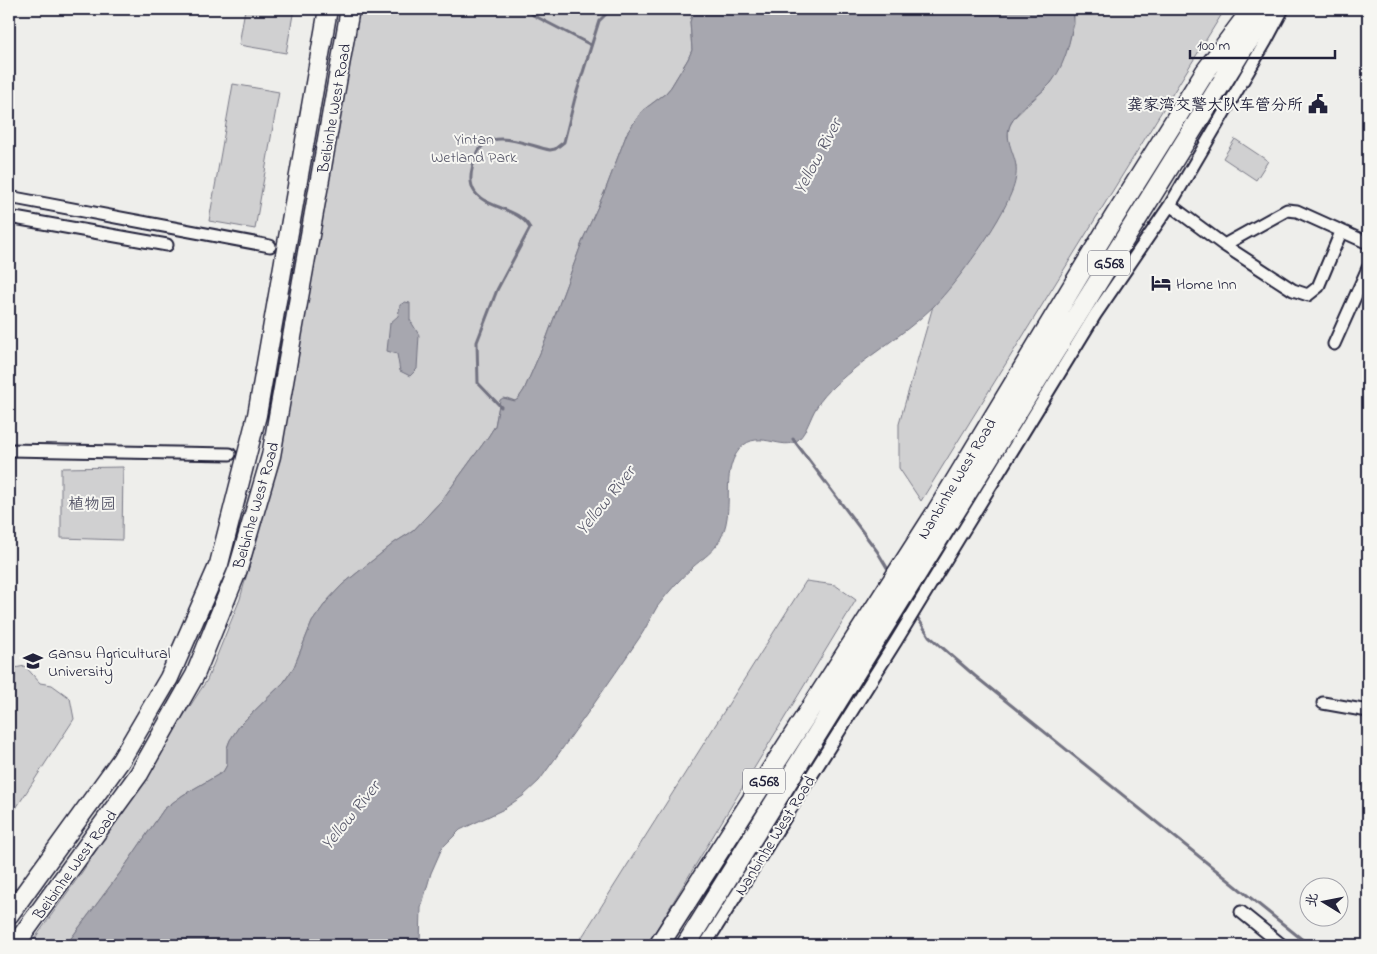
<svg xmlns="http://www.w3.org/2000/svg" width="1377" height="954" viewBox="0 0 1377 954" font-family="'Indie Flower','LXGW WenKai TC',sans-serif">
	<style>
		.green { fill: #d0d0d1; stroke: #797986 }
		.water { fill: #a7a7af; stroke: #727281 }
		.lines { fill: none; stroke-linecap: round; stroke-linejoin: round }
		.stream { stroke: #727281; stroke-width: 3 }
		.minor-casing { stroke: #22223b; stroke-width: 15 }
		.primary-casing { stroke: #22223b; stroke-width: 21 }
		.trunk-casing { stroke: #22223b; stroke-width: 22 }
		.minor { stroke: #f6f6f2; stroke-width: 11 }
		.primary { stroke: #f6f6f2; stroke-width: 18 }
		.trunk { stroke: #f6f6f2; stroke-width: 19 }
		.labels { text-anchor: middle; stroke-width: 4; stroke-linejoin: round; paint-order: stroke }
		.shield { fill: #f6f6f2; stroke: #626272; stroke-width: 1 }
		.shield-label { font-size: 15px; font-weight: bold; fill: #22223b }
		.poi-label { font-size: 16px; fill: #22223b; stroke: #f6f6f2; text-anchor: start }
		.street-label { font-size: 16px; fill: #22223b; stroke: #f6f6f2 }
		.park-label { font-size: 16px; fill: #565668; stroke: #f6f6f2 }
		.water-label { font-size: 18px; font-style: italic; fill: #575769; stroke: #f6f6f2 }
	</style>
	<rect width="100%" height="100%" fill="#eeeeeb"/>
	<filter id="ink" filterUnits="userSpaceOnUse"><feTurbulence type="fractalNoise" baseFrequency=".02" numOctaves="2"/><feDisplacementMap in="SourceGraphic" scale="10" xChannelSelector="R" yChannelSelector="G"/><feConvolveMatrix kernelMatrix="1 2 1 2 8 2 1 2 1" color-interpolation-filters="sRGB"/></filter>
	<g filter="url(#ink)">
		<path class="green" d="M 245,9 L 294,9 L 286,53 L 239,45 Z
			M 359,9 L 694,9 L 690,22 L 692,50 L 688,59 L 671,87 L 666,93 L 642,111 L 627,133 L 605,191 L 584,237 L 547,337 L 524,390 L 518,399 L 515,401 L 507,398 L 499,405 L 495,426 L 488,437 L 442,500 L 413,531 L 394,543 L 378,556 L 342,585 L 327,601 L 312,622 L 294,667 L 284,682 L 240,725 L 230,740 L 227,748 L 227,765 L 223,772 L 183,795 L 164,809 L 123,869 L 66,945 L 30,945 L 82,872 L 207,680 L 240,599 L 276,469 Z
			M 1074,9 L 1225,9 L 921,501 L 899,468 L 899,424 L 933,306 L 958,277 L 998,219 L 1016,166 L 1009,145 L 1008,132 L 1010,125 L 1015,117 L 1051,83 L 1065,56 L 1074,24 Z
			M 233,84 L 279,92 L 255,229 L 209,221 Z
			M 1235,139 L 1268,161 L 1256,180 L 1223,158 Z
			M 123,467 L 122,540 L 61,538 L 61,468 Z
			M 806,581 L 835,585 L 856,600 L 647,945 L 577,945 Z
			M 25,666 L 40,683 L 52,685 L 70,698 L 74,719 L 9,819 L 9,669 Z"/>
		<path class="water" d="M 694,9 L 1074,9 C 1073,33 1066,65 1050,84 C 1038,97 1019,107 1011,123 C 1003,138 1014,151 1016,166 C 1017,174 1015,184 1012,191 C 999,225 959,280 933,307 C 903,336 865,357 835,385 C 828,392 821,399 816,408 C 810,418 807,431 799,439 C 783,455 755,423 736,454 C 720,481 738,516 716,546 C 711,553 701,560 694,566 C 681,578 668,592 657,607 C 651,617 646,628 640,637 C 607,686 573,734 539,781 L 523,796 L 502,810 L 460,830 L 442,848 L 431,873 L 421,908 L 420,945 L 66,945 L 123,869 L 164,809 L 183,795 L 223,772 L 227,765 L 227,748 L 230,740 L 240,725 L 284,682 L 294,667 L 312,622 L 327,601 L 342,585 L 378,556 L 394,543 L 413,531 L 442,500 L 488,437 L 495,426 L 500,400 L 503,398 L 515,401 L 518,399 L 524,390 L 547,337 L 584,237 L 605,191 L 627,133 L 642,111 L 666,93 L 671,87 L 688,59 L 692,50 L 690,22 Z
			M 405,302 L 410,303 L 410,320 L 419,335 L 417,369 L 410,376 L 400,371 L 397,354 L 387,351 L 390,323 L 398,316 L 400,305 Z"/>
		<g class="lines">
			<path class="stream" d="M 528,9 L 533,15 L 591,45
				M 501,407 L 478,383 L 477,342 L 497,290 L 530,228 C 514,198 451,214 477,154 C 490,125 528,146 550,150 L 555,149 L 564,142 L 575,98 L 599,21 L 611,9
				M 793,439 L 877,551 L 889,571
				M 916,615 L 929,636 L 975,676 L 1309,945"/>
			<defs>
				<path id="minor" d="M 9,197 L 270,246
					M 1170,205 L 1224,245 L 1293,290 L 1308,295 L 1318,287 L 1341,232
					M 9,217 L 167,245
					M 1224,245 L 1287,210 L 1297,211 L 1368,243
					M 1334,344 L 1368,268
					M 9,450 L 230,454
					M 1323,703 L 1368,711
					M 1241,912 L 1282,945
					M 705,945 L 896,641 L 1095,315 L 1170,205 L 1266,41 L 1283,9"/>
				<path id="primary" d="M 9,915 L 121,760 L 169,678 L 219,564 L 257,415 L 328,9
					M 15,945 L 139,774 L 195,675 L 238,569 L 271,456 L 350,9"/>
				<path id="trunk" d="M 659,945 L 937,511 L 1113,219 L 1205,72 L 1252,9
					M 686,945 L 1242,50 L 1272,9"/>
			</defs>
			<use href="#minor" class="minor-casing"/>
			<use href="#primary" class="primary-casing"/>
			<use href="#trunk" class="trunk-casing"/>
			<use href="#minor" class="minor"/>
			<use href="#primary" class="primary"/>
			<use href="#trunk" class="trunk"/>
		</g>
	</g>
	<defs>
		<symbol id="civic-bare" viewBox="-9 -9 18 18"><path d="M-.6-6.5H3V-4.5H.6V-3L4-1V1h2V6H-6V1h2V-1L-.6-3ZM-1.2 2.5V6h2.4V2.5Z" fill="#22223b" stroke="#f6f6f2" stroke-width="2.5" paint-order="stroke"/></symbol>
		<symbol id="hotel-bare" viewBox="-9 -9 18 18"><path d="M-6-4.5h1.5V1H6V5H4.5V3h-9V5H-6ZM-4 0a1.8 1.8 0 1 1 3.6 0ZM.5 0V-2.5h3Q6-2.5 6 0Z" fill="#22223b" stroke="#f6f6f2" stroke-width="2.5" paint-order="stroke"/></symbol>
		<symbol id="university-bare" viewBox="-9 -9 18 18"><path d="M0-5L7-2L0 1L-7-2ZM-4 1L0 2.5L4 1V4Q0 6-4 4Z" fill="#22223b" stroke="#f6f6f2" stroke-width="2.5" paint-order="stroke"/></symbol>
	</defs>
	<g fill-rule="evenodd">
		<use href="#civic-bare" x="1304" y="90" width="28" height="28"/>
		<use href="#hotel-bare" x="1147" y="269" width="28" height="28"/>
		<use href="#university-bare" x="19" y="647" width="28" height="28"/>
	</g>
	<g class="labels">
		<g class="shield">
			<rect x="1088" y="250.5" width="42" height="25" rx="4"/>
			<rect x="743" y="768.5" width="42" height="25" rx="4"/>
		</g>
		<g class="shield-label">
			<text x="1109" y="268">G568</text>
			<text x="764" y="786">G568</text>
		</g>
		<g class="poi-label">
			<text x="1303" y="110" text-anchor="end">龚家湾交警大队车管分所</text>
			<text x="1176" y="289">Home Inn</text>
			<text x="48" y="658">Gansu Agricultural<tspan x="48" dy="18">University</tspan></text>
		</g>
		<g class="street-label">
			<text transform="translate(333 108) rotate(-80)" y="6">Beibinhe West Road</text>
			<text transform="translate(956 478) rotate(-59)" y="6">Nanbinhe West Road</text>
			<text transform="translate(255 505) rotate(-74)" y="6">Beibinhe West Road</text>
			<text transform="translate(774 835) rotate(-58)" y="6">Nanbinhe West Road</text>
			<text transform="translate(74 864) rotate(-54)" y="6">Beibinhe West Road</text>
		</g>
		<g class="park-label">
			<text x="474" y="144">Yintan<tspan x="474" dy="18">Wetland Park</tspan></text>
			<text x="92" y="509">植物园</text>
		</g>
		<g class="water-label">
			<text transform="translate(817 156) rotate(-62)" y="6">Yellow River</text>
			<text transform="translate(605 500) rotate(-51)" y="6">Yellow River</text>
			<text transform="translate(350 815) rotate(-51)" y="6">Yellow River</text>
		</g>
	</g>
	<rect width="1377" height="954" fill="none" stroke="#f6f6f2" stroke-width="30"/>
	<rect x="15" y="15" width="1347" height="924" fill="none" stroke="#22223b" stroke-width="2" filter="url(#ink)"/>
	<g transform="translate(1324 902) rotate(280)"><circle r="24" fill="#f6f6f2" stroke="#a1a1a9"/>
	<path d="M0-4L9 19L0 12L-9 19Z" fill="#22223b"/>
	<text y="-8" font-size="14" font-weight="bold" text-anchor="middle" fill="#22223b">北</text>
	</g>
	<path d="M1190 50v8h145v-8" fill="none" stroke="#22223b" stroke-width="2.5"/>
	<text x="1197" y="50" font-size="15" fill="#22223b" stroke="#f6f6f2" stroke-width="4" paint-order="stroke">100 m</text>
</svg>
